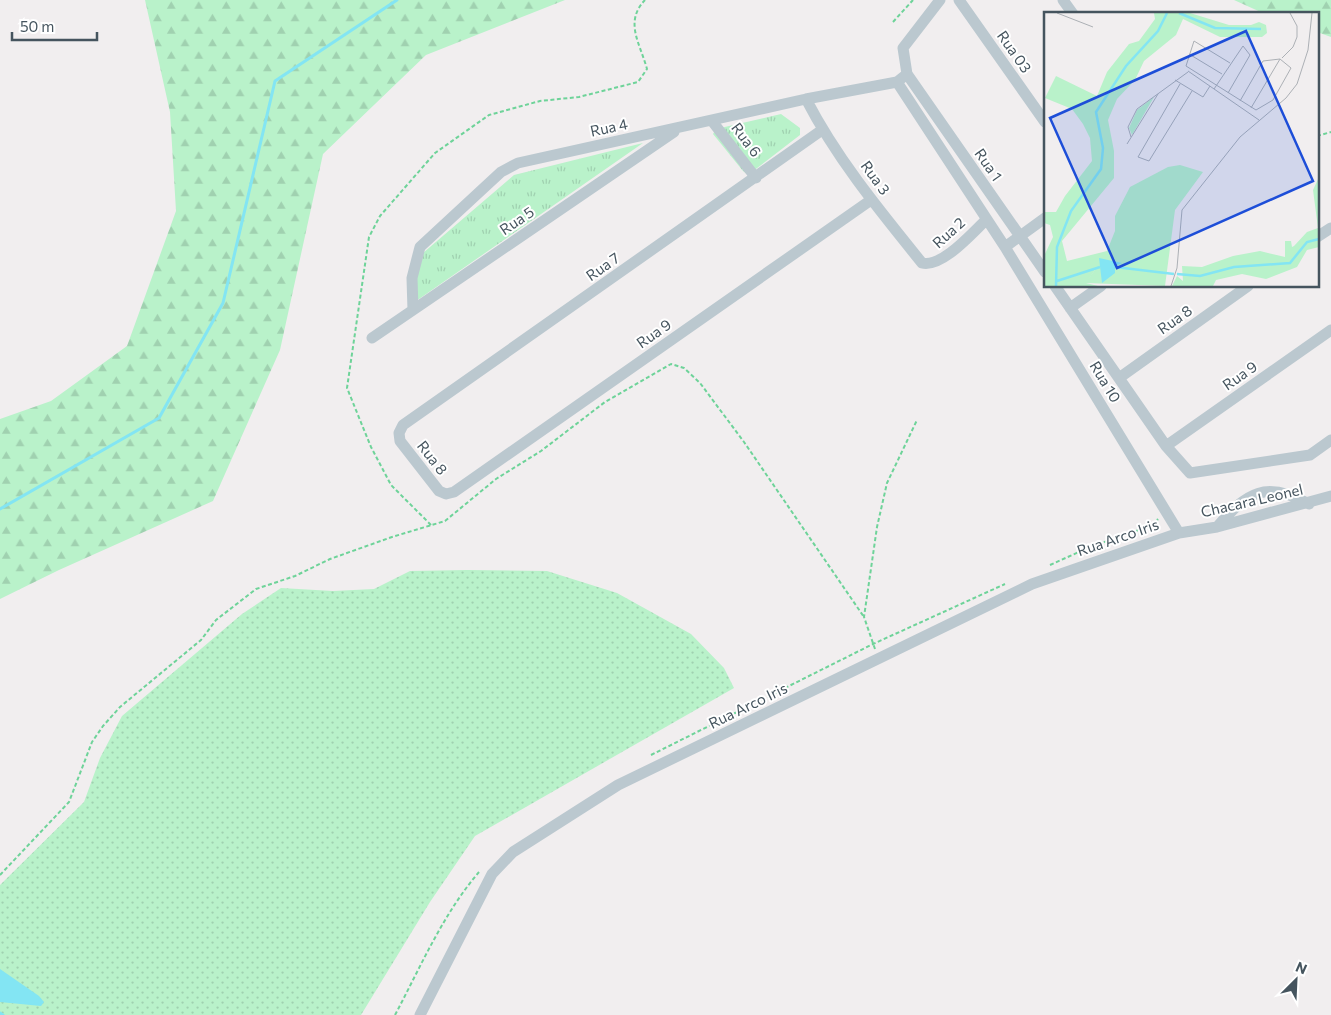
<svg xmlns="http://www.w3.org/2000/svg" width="1331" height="1015" viewBox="0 0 1331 1015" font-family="Commissioner,sans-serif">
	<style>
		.grass { fill: url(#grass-dots) }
		.forest { fill: url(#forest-firs) }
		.park { fill: url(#park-tufts) }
		.water { fill: #83e5f3 }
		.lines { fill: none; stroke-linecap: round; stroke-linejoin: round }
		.stream { stroke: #83e5f3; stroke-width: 3 }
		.path { stroke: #6ed399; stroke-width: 2; stroke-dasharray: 4 2.5; stroke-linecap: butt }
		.minor { stroke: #bbc8cf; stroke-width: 11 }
		.labels { text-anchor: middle; stroke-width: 4; stroke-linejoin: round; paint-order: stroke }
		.street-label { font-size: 15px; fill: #45545e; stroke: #fff }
		.inset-river { fill: none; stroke: #83e5f3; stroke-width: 2.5 }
		.inset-road { fill: none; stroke: #acb0b5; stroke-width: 1 }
		.view { fill: #1d4ed8; fill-opacity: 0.15; stroke: #1d4ed8; stroke-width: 2.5 }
		.inset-edge { fill: none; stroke: #45545e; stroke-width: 2.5 }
	</style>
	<defs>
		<pattern id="grass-dots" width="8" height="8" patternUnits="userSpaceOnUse" patternTransform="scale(1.25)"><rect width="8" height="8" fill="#b9f2ca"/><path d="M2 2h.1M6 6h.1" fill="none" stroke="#a0d1b0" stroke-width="1.8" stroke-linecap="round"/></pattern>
		<pattern id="forest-firs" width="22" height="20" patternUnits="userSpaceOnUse" patternTransform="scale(1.25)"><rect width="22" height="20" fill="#b9f2ca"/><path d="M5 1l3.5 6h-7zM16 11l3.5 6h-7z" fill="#a0d1b0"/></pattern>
		<pattern id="park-tufts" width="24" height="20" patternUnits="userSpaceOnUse" patternTransform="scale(1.25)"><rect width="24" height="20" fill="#b9f2ca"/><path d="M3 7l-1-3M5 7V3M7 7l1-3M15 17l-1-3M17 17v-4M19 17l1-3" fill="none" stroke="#a0d1b0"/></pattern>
	</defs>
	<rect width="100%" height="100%" fill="#f1eeef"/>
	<path class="grass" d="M 467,570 L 547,571 L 617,593 L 691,634 L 724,668 L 734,688 L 475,836 L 430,902 L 361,1015 L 0,1015 L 0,885 L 84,802 L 100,758 L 122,716 L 242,614 L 281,588 L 333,591 L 374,589 L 410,571 Z"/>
	<path class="forest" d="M 145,0 L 565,0 L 426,55 L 323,154 L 280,350 L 213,501 L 59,570 L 0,599 L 0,419 L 51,401 L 127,346 L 176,211 L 170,112 Z
		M 1234,0 L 1331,0 L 1331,37 L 1317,32 L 1317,14 L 1265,14 Z"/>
	<path class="park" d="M 781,114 L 800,128 L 800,135 L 748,175 L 743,171 L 713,134 L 716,129 Z
		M 643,143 L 419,299 L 415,299 L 415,285 L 423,253 L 514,175 Z"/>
	<path class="water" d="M 0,969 L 39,996 L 44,1002 L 41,1006 L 0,1002 Z"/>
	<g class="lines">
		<path class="stream" d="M 0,509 L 159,418 L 223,303 L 275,81 L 397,0
			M 0,1013 L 3,1015"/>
		<path class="path" d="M 893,22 L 913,0
			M 1317,136 L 1331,132
			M 431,525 L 391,485 L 371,447 L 347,388 L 369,237 L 380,216 L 435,153 L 489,115 L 540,101 L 579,97 L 638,82 L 647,69 C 640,43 624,22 645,0
			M 1050,565 L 1090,547 L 1153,525 L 1158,519
			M 875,649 L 864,617 L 877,527 L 887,483 L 917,420
			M 651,755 L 873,644 L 1005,584
			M 0,875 L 69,802 L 92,742 L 103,726 L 120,707 L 201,640 L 216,620 L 256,589 L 295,576 L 330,559 L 392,537 L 445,521 L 496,479 L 541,451 L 605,402 L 671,364 L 684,368 L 700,383 L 744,442 L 864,617
			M 395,1015 C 421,966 443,914 479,872"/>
		<path class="minor" d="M 940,0 L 903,48 L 907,74 L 1045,272
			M 959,0 L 1045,122
			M 1063,0 L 1073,14
			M 907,74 L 897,82 L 1005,247 L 1179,533
			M 806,99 C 837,159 880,211 922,263 C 942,268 972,233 986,220
			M 712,121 L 756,178
			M 822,130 L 403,425 L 399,433 L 400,441 L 439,491 L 446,494 L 454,492 L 871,200
			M 1317,237 L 1331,228
			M 1005,247 L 1045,218
			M 1055,286 L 1166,446 L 1190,473 L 1310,455 L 1331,440
			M 1070,308 L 1101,286
			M 413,310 L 412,278 L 420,247 L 501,172 L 518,163 L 806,99 L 897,82
			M 372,338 L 674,132
			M 1119,378 L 1248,286
			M 1166,446 L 1331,330
			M 1217,527 C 1247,492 1266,480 1309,504
			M 420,1015 L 492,874 L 513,852 L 618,785 L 1032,584 L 1179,533 L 1217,527 L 1331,496"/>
	</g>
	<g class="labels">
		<g class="street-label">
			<text transform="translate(1014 52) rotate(55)" y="5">Rua 03</text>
			<text transform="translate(609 128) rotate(-12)" y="5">Rua 4</text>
			<text transform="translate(746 140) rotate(53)" y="5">Rua 6</text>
			<text transform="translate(988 165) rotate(55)" y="5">Rua 1</text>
			<text transform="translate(875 178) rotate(54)" y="5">Rua 3</text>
			<text transform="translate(517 221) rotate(-34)" y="5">Rua 5</text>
			<text transform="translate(949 233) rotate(-42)" y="5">Rua 2</text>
			<text transform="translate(603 267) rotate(-35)" y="5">Rua 7</text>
			<text transform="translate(1175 320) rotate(-35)" y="5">Rua 8</text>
			<text transform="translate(654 334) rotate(-35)" y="5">Rua 9</text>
			<text transform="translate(1240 376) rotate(-35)" y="5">Rua 9</text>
			<text transform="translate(1105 382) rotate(59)" y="5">Rua 10</text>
			<text transform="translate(432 458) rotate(52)" y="5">Rua 8</text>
			<text transform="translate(1252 501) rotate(-13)" y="5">Chacara Leonel</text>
			<text transform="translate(1118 538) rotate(-19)" y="5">Rua Arco Iris</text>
			<text transform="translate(748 706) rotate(-26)" y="5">Rua Arco Iris</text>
		</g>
	</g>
	<g transform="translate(1044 12)">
		<rect width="275" height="275" fill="#f1eeef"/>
		<path d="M 136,153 L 159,160 L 131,198 L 121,274 L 41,271 L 51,258 L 51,242 L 63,239 L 71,219 L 71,204 L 86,175 L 124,155 Z" fill="#b9f2ca"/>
		<path d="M 110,1 L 146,1 L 185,13 L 207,13 L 215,10 L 222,13 L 223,21 L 218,25 L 176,25 L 139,7 L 132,23 L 100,49 L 91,68 L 73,87 L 64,108 L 70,139 L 70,166 L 18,229 L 23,249 L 51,242 L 51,258 L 42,271 L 54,274 L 0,274 L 0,244 L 9,225 L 6,213 L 0,211 L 0,200 L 12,200 L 21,184 L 48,149 L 46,126 L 39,112 L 28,97 L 1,86 L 12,64 L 53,84 L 63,60 L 85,32 L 95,29 L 111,7 ZM 275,165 L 275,235 L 263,238 L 253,255 L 222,267 L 198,262 L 172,268 L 169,274 L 128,274 L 133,264 L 139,269 L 138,254 L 158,255 L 189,244 L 216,239 L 241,245 L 241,229 L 247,229 L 248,235 L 250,234 L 263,220 L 274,216 L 269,178 Z" fill="#b9f2ca"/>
		<path d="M 110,85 L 88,123 L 85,116 L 93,98 Z" fill="#b9f2ca"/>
		<path d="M 55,246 L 78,251 L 71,254 L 71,261 L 58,271 Z" fill="#83e5f3"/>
		<path class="inset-river" d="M 135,1 L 171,16 L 217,17M 71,255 L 130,262M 133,262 L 156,264 L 190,255 L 246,251 L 263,230 L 275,227M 13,269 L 56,255M 12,274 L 13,235 L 27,199 L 57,157 L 59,136 L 52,100 L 82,54 L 114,19 L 123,1"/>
		<path class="inset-road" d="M 13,1 L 49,15M 145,42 L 178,62M 238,46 L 249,35 L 253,25 L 253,14 L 246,1M 186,51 L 150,29 L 142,54 L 212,98 L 229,88 L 247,56 L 236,47M 144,59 L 215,108M 131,68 L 159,85 L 166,74M 136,72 L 94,145 L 105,149 L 148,79M 170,77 L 199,34 L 206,43 L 184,81M 196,89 L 219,49 L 236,47M 207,96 L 236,47M 87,125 L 84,115 L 93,97 L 144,60M 83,132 L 114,82M 127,274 L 133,256 L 138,198 L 196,125 L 242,86 L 253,72 L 264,38 L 268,1"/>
		<path class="view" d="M 202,19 L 269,169 L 73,256 L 6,106 Z"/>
		<rect width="275" height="275" class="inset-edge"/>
	</g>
	<g transform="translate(1296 980) rotate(24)" stroke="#ffffff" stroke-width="4" paint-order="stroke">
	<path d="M0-4L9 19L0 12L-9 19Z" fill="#45545e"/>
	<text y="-8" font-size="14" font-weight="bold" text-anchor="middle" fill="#45545e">N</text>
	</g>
	<path d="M12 32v8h85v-8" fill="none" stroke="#45545e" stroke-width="2.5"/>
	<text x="20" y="32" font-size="15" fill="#45545e" stroke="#ffffff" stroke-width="4" paint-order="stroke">50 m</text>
</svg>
